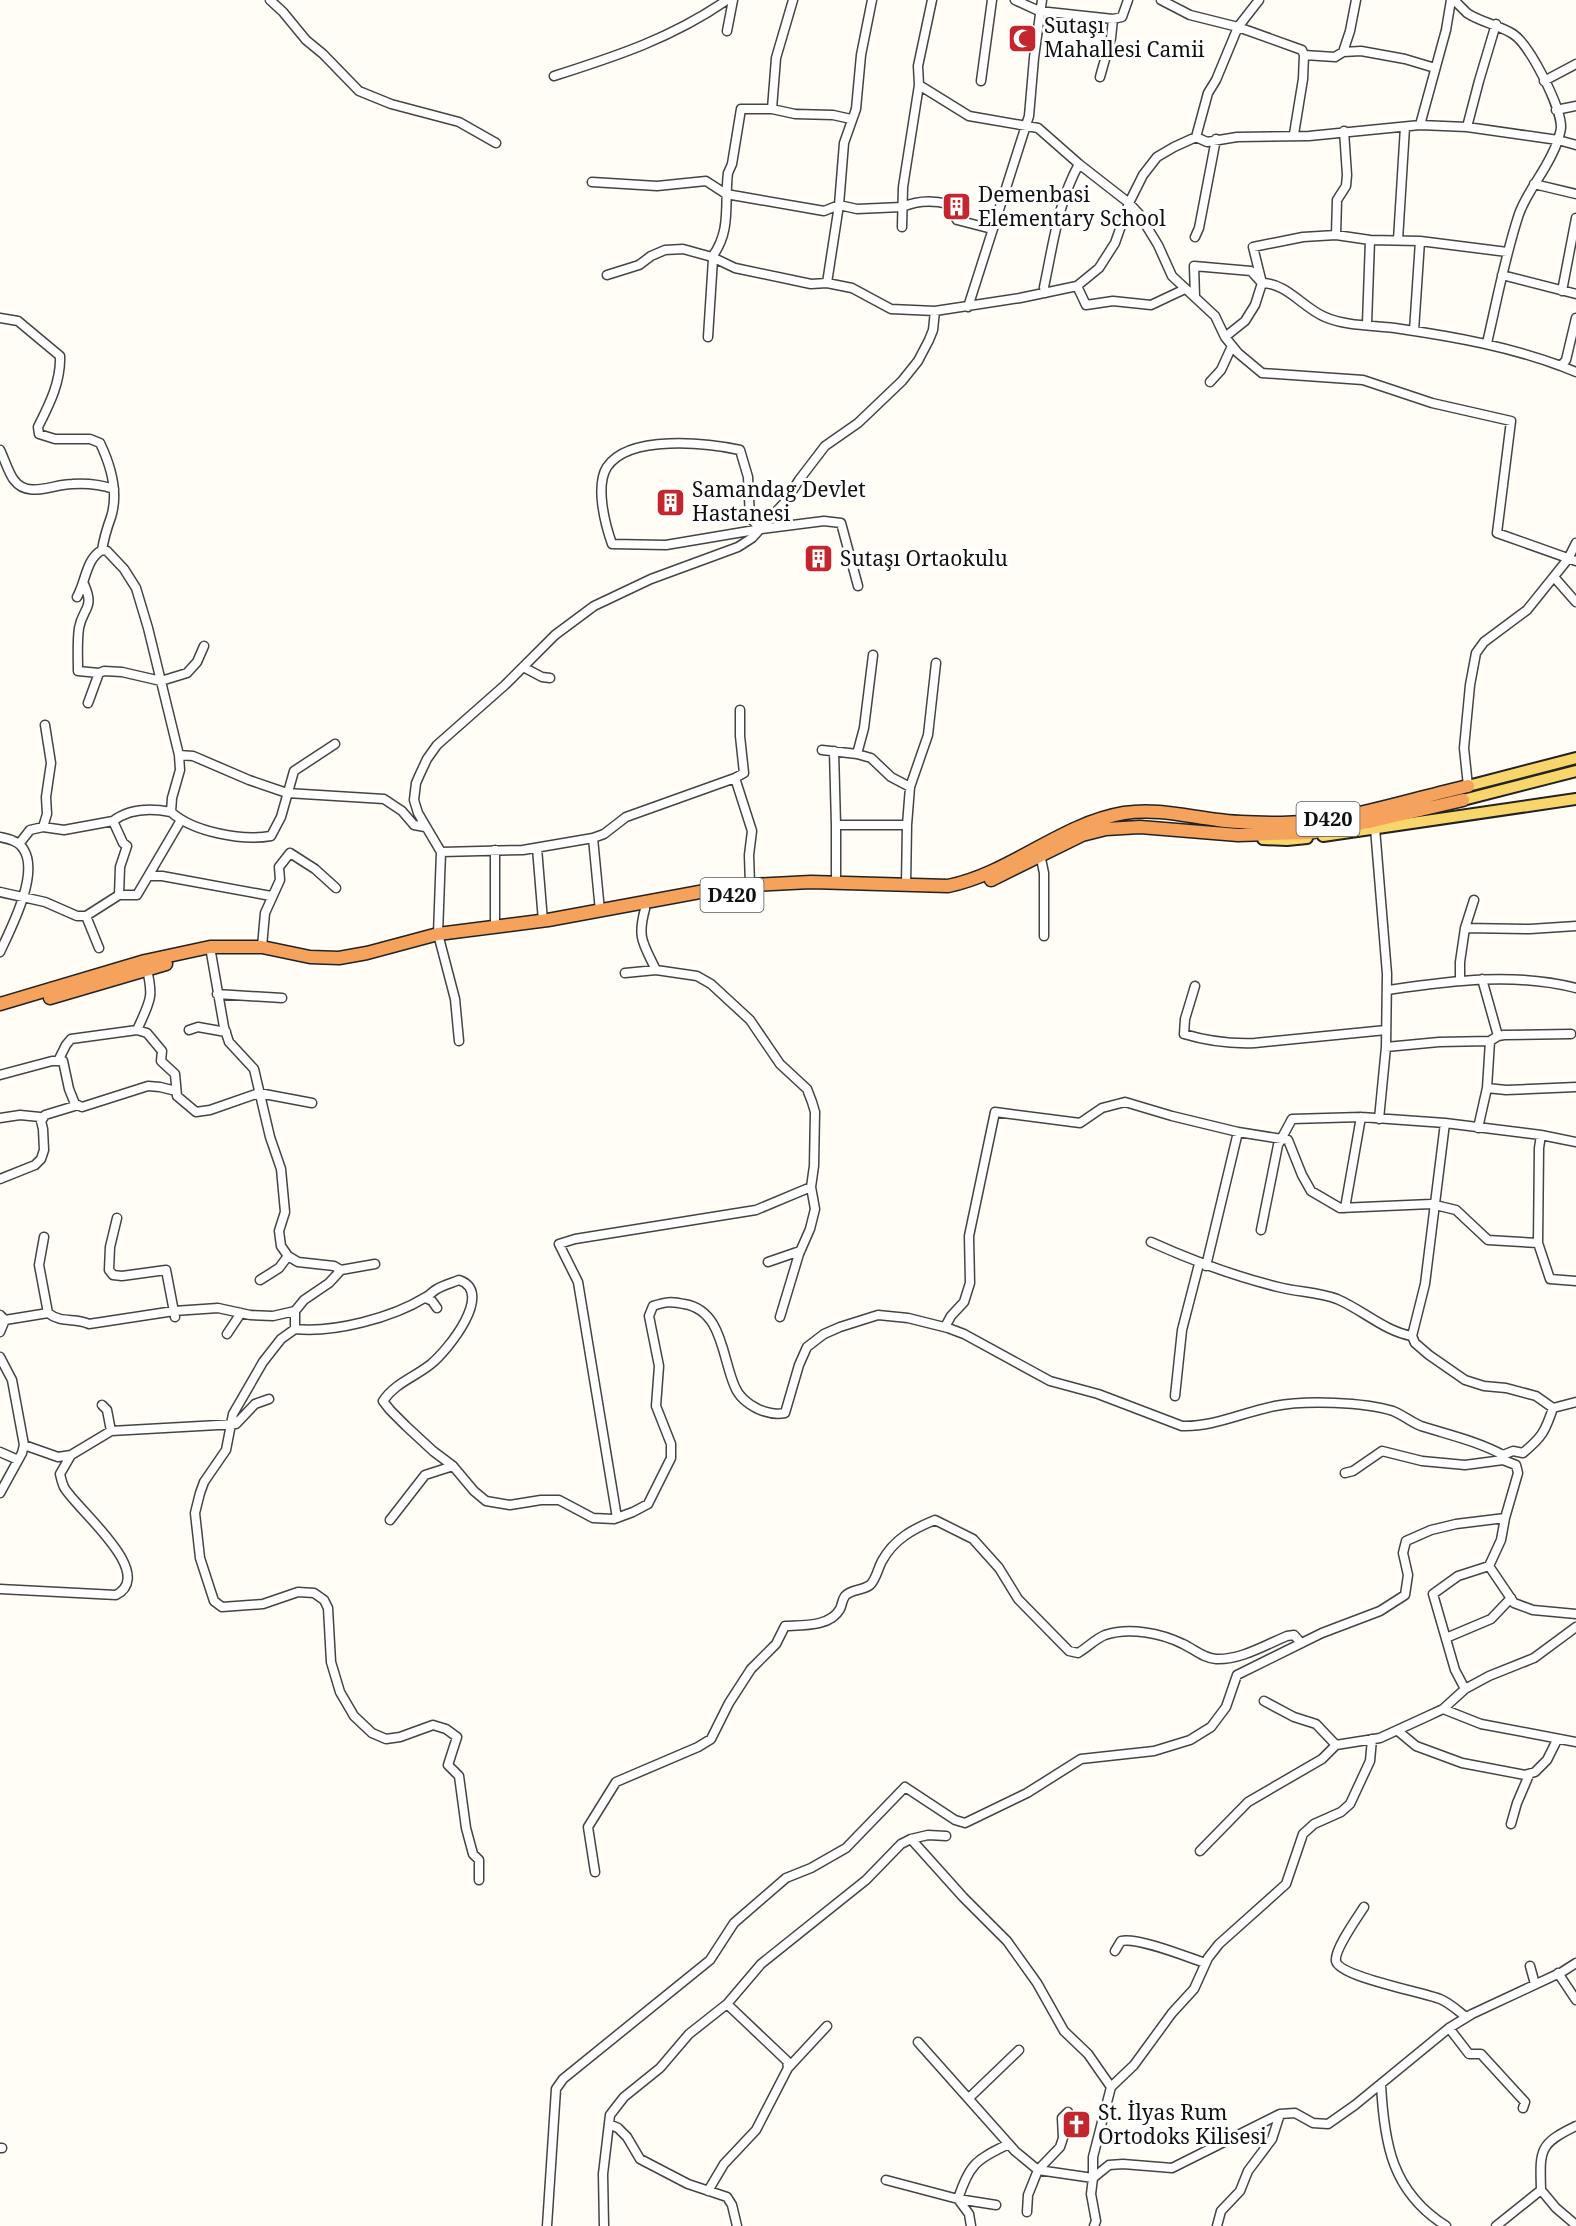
<svg xmlns="http://www.w3.org/2000/svg" width="1576" height="2226" viewBox="0 0 1576 2226" font-family="'Noto Serif',serif">
	<style>
		.lines { fill: none; stroke-linecap: round; stroke-linejoin: round }
		.minor-casing { stroke: #444; stroke-width: 11 }
		.major-casing { stroke: #222; stroke-width: 14 }
		.highway-casing { stroke: #222; stroke-width: 15 }
		.minor { stroke: #fff; stroke-width: 8 }
		.major { stroke: #f9d66b; stroke-width: 10 }
		.highway { stroke: #f5a25d; stroke-width: 12 }
		.labels { text-anchor: middle; stroke-width: 6; stroke-linejoin: round; paint-order: stroke }
		.shield { fill: #fff; stroke: #585858; stroke-width: 1.5 }
		.shield-label { font-size: 20px; font-weight: bold; fill: #111 }
		.poi-label { font-size: 21px; fill: #111; stroke: #fff; text-anchor: start }
	</style>
	<rect width="100%" height="100%" fill="#fffdf5"/>
	<g class="lines">
		<defs>
			<path id="minor" d="M 270,0 L 283,12 L 306,40 L 323,54 L 359,91 L 391,104 L 459,122 L 496,143
				M 932,0 L 918,66 L 919,85 L 969,116 L 1038,128 L 1079,164 L 1129,203 L 1139,214 L 1158,245 L 1172,276 L 1215,316 L 1225,337 L 1238,353 L 1262,373 L 1363,380 L 1432,403 L 1511,421 L 1497,533 L 1576,561
				M 1015,0 L 1039,11 L 1113,19 L 1122,17 L 1128,0
				M 1161,0 L 1190,15 L 1238,27 L 1259,0
				M 1454,0 C 1458,4 1463,9 1467,13 C 1480,22 1499,25 1513,34 C 1530,45 1561,107 1561,127 C 1561,131 1559,136 1558,140 L 1576,145
				M 727,31 L 733,0
				M 1343,52 L 1350,31 L 1356,0
				M 554,76 C 617,56 672,38 727,0
				M 1100,77 L 1111,38 L 1113,19
				M 981,81 L 992,0
				M 1544,81 L 1576,64
				M 772,109 L 776,58 L 793,0
				M 1556,110 L 1576,106
				M 1420,125 L 1467,127 L 1558,140 C 1549,168 1529,187 1519,214 C 1505,256 1497,300 1487,343
				M 1467,127 L 1479,81 L 1496,24
				M 1294,134 L 1303,79 L 1304,55
				M 1196,137 L 1208,93 L 1216,80 L 1238,27 L 1302,50 L 1304,55 L 1335,57 L 1343,52 L 1361,51 L 1405,59 L 1435,68
				M 592,182 L 657,186 L 706,181 L 726,194 L 824,211 L 839,205 L 857,209 L 902,207 C 916,201 933,200 948,204 L 957,220 L 992,229
				M 1534,184 L 1576,194
				M 902,227 L 903,187 L 919,85
				M 1336,235 L 1337,200 L 1346,186 L 1347,175 L 1344,131
				M 1195,237 L 1199,228 L 1216,139
				M 1398,240 L 1405,127
				M 712,257 C 732,230 724,204 728,173 L 732,164 L 741,109 L 772,109 L 795,114 L 833,115 L 851,119
				M 607,275 L 639,265 L 651,256 L 665,250 L 683,249 L 712,257 L 735,268 L 811,284 L 827,283 L 852,288 L 891,309 L 935,311 L 1020,298 L 1077,286 L 1099,268 L 1115,243 L 1129,203 L 1143,175 L 1157,157 L 1174,147 L 1196,137 L 1207,142 L 1237,137 L 1309,136 L 1420,125 L 1446,30 L 1451,0
				M 1502,275 L 1576,294
				M 827,283 L 839,205 L 844,143 L 856,109 L 861,55 L 872,0
				M 1077,286 L 1086,305 L 1113,301 L 1151,305 L 1185,289
				M 1562,291 L 1576,218
				M 1045,293 L 1044,287 C 1053,245 1058,202 1079,164
				M 1195,297 L 1194,266 L 1251,271 L 1262,283 C 1287,283 1303,308 1325,317 C 1348,327 1377,325 1401,329 C 1456,337 1510,347 1561,366 L 1566,360 L 1576,318
				M 968,307 L 1029,116 L 1034,58 L 1042,0
				M 0,318 L 18,321 L 60,356 C 61,382 49,405 38,427 L 39,434 L 55,439 L 90,439 L 100,443 C 111,466 119,492 111,517 C 107,528 104,538 102,550
				M 1367,324 L 1370,240
				M 1414,331 L 1420,241
				M 708,337 L 713,259
				M 1225,337 L 1245,321 L 1255,305 L 1262,283 L 1253,247 L 1303,237 L 1336,235 L 1370,240 L 1420,241 L 1507,252
				M 1561,366 L 1576,372
				M 1210,382 L 1221,370 L 1232,346
				M 0,450 C 4,458 9,474 14,480 C 28,499 53,484 72,484 C 87,483 99,484 114,489
				M 761,529 L 750,518 L 748,477 L 740,450 C 707,443 629,434 607,467 C 595,486 605,524 612,544 L 666,545 L 761,529 L 824,521 L 841,523 L 858,586
				M 1554,577 L 1576,602
				M 84,584 C 95,609 83,607 79,628 C 77,642 78,657 78,671 L 99,673
				M 77,597 C 86,581 86,559 102,550 L 107,551 L 124,569 L 136,588 L 148,628 L 179,755 L 180,770 L 172,798 L 171,812 C 193,832 242,841 271,836 L 281,817 L 294,771 L 335,744
				M 523,667 L 542,677 L 550,678
				M 88,703 L 99,673 L 104,671 L 122,672 L 161,681 L 187,673 L 197,662 L 204,646
				M 822,750 L 857,754 L 871,758 L 891,777 L 910,787
				M 834,751 L 836,825
				M 857,754 L 864,728 L 873,655
				M 179,755 L 193,756 L 249,780 L 287,793 L 384,799 L 402,811 L 414,825 L 425,827
				M 735,778 L 752,831 L 749,855 L 750,885
				M 1468,786 L 1464,748 L 1470,685 L 1476,653 L 1484,642 L 1527,610 L 1568,559 L 1576,543
				M 113,821 C 130,808 151,808 171,812
				M 43,827 L 47,814 L 46,797 L 51,763 L 45,725
				M 1375,828 L 1387,974 L 1386,1047 L 1379,1119
				M 0,837 C 9,839 19,841 24,850 C 39,875 11,928 0,952
				M 593,838 L 600,911
				M 19,844 L 30,830 L 43,827 L 64,830 L 113,821 L 123,843 L 127,846 L 120,867 L 119,895
				M 537,848 L 543,921
				M 495,850 L 495,926
				M 441,852 L 523,850 L 593,838 L 604,834 L 626,817 L 735,778 L 744,773 L 740,736 L 740,710
				M 1040,854 L 1044,873 L 1044,936
				M 149,876 L 162,876 L 271,896
				M 836,883 L 836,825 L 907,825
				M 906,885 L 907,825 L 910,787 L 928,735 L 936,663
				M 0,892 L 45,902 L 77,916 L 86,916 L 119,895 L 137,895 L 181,820
				M 645,909 C 637,938 643,943 656,970 L 697,976 L 711,984 L 750,1020 L 780,1064 L 807,1089 L 812,1102 L 815,1112 L 814,1166 L 811,1187 L 815,1209 L 810,1229 L 799,1254 L 780,1317
				M 86,916 L 99,948
				M 1465,928 L 1474,900
				M 262,947 L 265,913 L 280,880 L 279,867 L 290,853 L 315,869 L 336,888
				M 146,965 C 154,998 151,999 137,1030 L 147,1033 L 162,1051 L 161,1061 L 175,1074 L 177,1096 L 196,1112 L 210,1110 L 259,1093 L 312,1103
				M 625,973 L 656,970
				M 1482,979 L 1498,1036
				M 1460,980 L 1460,962 L 1465,928 L 1530,929 L 1576,926
				M 1195,986 L 1185,1019 L 1184,1034 C 1207,1041 1230,1044 1255,1043 L 1386,1030
				M 1388,990 C 1451,981 1513,972 1576,988
				M 217,994 L 282,998
				M 189,1030 L 198,1027 L 226,1032
				M 459,1041 L 455,999 L 438,934 L 441,852 L 418,813 L 414,800 L 416,783 L 420,774 L 427,759 L 437,745 L 505,685 L 555,635 L 594,606 L 651,579 L 738,547 L 752,538 L 786,501 L 799,480 L 825,446 L 858,423 L 902,381 L 918,361 L 929,340 L 933,330 L 935,311
				M 1386,1047 L 1439,1042 L 1490,1041
				M 58,1061 L 66,1045 L 71,1039 L 137,1030
				M 0,1075 L 52,1061 L 63,1061 L 69,1089 L 75,1104 L 82,1107 L 148,1086 L 160,1087 L 176,1091
				M 1487,1088 L 1506,1090 L 1576,1087
				M 0,1118 L 20,1115 L 40,1117 L 43,1129 L 44,1150 L 41,1159 L 35,1165 L 0,1179
				M 42,1120 L 45,1115 L 78,1105
				M 1478,1128 L 1487,1088 L 1490,1041 L 1498,1036 L 1504,1035 L 1571,1034
				M 1541,1135 L 1539,1148 L 1538,1243 L 1550,1279 L 1576,1281
				M 1345,1208 L 1361,1117
				M 117,1218 L 110,1247 L 109,1270 L 113,1275 L 122,1276 L 166,1270 L 175,1317
				M 1261,1230 L 1278,1145 L 1292,1119 L 1361,1117 L 1445,1123 L 1541,1135 L 1576,1142
				M 44,1237 L 39,1265 L 48,1313
				M 1151,1242 C 1193,1261 1234,1276 1278,1287 C 1297,1292 1319,1292 1337,1299 C 1363,1310 1384,1331 1412,1336 L 1415,1343 L 1429,1355 L 1465,1380 L 1484,1386 L 1506,1388 L 1536,1396 L 1553,1408
				M 768,1262 L 800,1251
				M 1206,1266 L 1238,1132
				M 341,1270 L 375,1264
				M 260,1280 L 279,1268 L 288,1256
				M 426,1298 L 432,1301 L 437,1308
				M 295,1311 L 295,1329
				M 0,1315 L 5,1320 L 48,1313 C 62,1324 75,1317 89,1324 L 174,1311 L 218,1308 L 250,1315 L 273,1316 L 295,1311 L 304,1300 L 329,1283 L 341,1270 L 334,1266 L 298,1262 L 288,1256 L 281,1246 L 279,1231 L 285,1212 L 281,1169 L 270,1137 L 254,1069 L 229,1042 L 224,1027 L 210,947
				M 945,1327 L 951,1316 L 964,1302 L 970,1283 L 969,1236 L 995,1112 L 1080,1123 L 1102,1108 L 1125,1102 L 1172,1116 L 1238,1132 L 1288,1140 L 1302,1175 L 1311,1191 L 1340,1208 L 1431,1204 L 1456,1210 L 1488,1240 L 1538,1243
				M 0,1332 L 5,1320
				M 227,1334 L 241,1313
				M 1412,1336 L 1425,1284 L 1445,1123
				M 0,1357 L 12,1380 L 24,1445 L 22,1453 L 0,1493
				M 1175,1396 L 1182,1330 L 1199,1264
				M 102,1405 L 107,1410 L 111,1431
				M 24,1445 L 58,1457 L 71,1455
				M 0,1452 L 18,1460
				M 1503,1460 L 1516,1465 L 1518,1473 L 1505,1518 L 1501,1540 L 1489,1566 L 1514,1603 L 1533,1610 L 1576,1614
				M 1345,1473 L 1353,1471 L 1382,1451 L 1422,1461 L 1465,1465 L 1503,1460 L 1503,1455 L 1513,1451 L 1523,1453 C 1542,1437 1545,1432 1553,1408 L 1576,1402
				M 617,1518 L 578,1282 L 559,1244 L 575,1239 L 756,1210 L 811,1187
				M 390,1520 L 425,1475 L 453,1466
				M 0,1589 L 116,1595 C 158,1573 74,1507 64,1487 C 62,1483 61,1478 60,1474 L 71,1455 L 111,1431 L 236,1424 L 255,1404 L 269,1399
				M 1446,1638 L 1491,1619 L 1511,1598
				M 1465,1689 L 1455,1670 L 1433,1594 L 1458,1576 L 1489,1566
				M 1264,1701 L 1294,1717 L 1316,1724 L 1336,1745
				M 1443,1709 L 1481,1724 L 1576,1742
				M 1398,1731 L 1416,1746 L 1462,1763 L 1525,1775 L 1535,1772 L 1547,1760 L 1557,1740
				M 1511,1824 L 1517,1803 L 1529,1775
				M 911,1839 L 963,1897 L 1007,1941 L 1037,1983 L 1064,2031 L 1088,2054 L 1111,2087
				M 1200,1851 L 1248,1802 L 1322,1759 L 1336,1745 L 1380,1738 L 1428,1716 L 1443,1709 L 1465,1689 L 1489,1676 L 1534,1658 L 1576,1627
				M 595,1872 L 588,1827 L 616,1782 L 698,1747 L 711,1739 L 729,1703 L 751,1669 L 776,1644 L 785,1626 C 803,1625 830,1627 840,1609 C 842,1605 842,1600 845,1596 C 851,1589 862,1591 870,1585 C 876,1580 878,1568 882,1561 C 894,1539 913,1529 935,1520 L 973,1539 L 999,1568 L 1018,1599 L 1069,1651 L 1078,1653 C 1087,1648 1095,1639 1105,1635 C 1129,1627 1161,1633 1183,1644 C 1194,1649 1203,1658 1216,1659 C 1241,1660 1265,1645 1287,1636 L 1294,1635 L 1301,1643
				M 479,1880 L 479,1860 L 473,1854 L 466,1828 L 459,1776 L 448,1765 L 457,1737 L 446,1729 L 433,1725 L 400,1737 L 386,1739 L 372,1733 L 354,1716 L 340,1692 L 331,1662 L 328,1608 L 324,1600 L 314,1593 L 298,1592 L 263,1604 L 222,1607 L 214,1601 L 200,1558 L 195,1513 L 200,1493 L 204,1482 L 226,1450 L 233,1414 L 263,1362 L 281,1339 L 295,1329 C 334,1333 392,1318 426,1297 C 430,1295 433,1291 437,1289 C 444,1285 452,1283 459,1280 C 495,1292 448,1350 431,1364 C 415,1377 395,1383 383,1401 L 390,1410 L 406,1426 L 433,1451 L 453,1466 L 474,1491 L 486,1501 L 510,1505 L 541,1500 L 559,1500 L 593,1518 L 614,1519 L 633,1512 L 648,1504 L 671,1458 L 671,1444 L 656,1406 L 659,1366 L 649,1316 L 653,1306 C 665,1302 671,1301 684,1304 C 723,1310 722,1359 735,1387 C 739,1397 748,1404 758,1409 C 767,1413 775,1415 785,1413 L 799,1365 L 807,1347 L 824,1334 L 840,1327 L 878,1315 L 908,1318 L 948,1328 L 964,1334 L 1050,1381 L 1098,1394 L 1182,1426 C 1214,1427 1244,1412 1275,1406 C 1305,1400 1364,1402 1393,1411 C 1403,1415 1411,1422 1421,1426 C 1449,1435 1477,1441 1503,1455
				M 1364,1907 C 1357,1918 1334,1950 1336,1961 C 1339,1977 1423,1992 1440,1999 C 1450,2003 1458,2011 1466,2017
				M 1115,1951 L 1121,1941 C 1138,1937 1187,1957 1205,1963
				M 1530,1966 L 1535,1984
				M 1558,1973 L 1576,2000
				M 1449,2028 L 1469,2054 L 1481,2054 L 1525,2102 L 1523,2108
				M 918,2042 L 1015,2151 L 1038,2170 L 1093,2178 L 1093,2157 L 1111,2087 L 1134,2065 L 1172,2013 L 1194,1989 L 1208,1958 L 1219,1944 L 1286,1884 L 1303,1834 L 1314,1824 L 1341,1812 L 1350,1804 L 1370,1761 L 1372,1739
				M 788,2068 L 827,2026
				M 1381,2084 C 1384,2144 1392,2192 1446,2226
				M 969,2098 L 1019,2050
				M 609,2124 L 618,2128 L 627,2137 L 640,2159 L 688,2184 L 727,2197 L 732,2205 L 737,2226
				M 0,2148 L 2,2148
				M 886,2180 L 958,2199 L 996,2205
				M 1541,2190 L 1556,2208 L 1576,2225
				M 708,2191 L 724,2164 L 756,2130 L 788,2068 L 787,2061 L 727,2004
				M 1027,2212 L 1028,2195 L 1038,2170 L 1060,2147 L 1063,2138 L 1062,2118 L 1068,2112
				M 547,2226 L 556,2089 L 563,2079 L 710,1960 L 734,1923 L 786,1878 L 811,1868 L 846,1848 L 905,1787 L 955,1820 L 965,1823 L 1027,1793 L 1081,1759 L 1154,1751 L 1190,1740 L 1211,1727 L 1226,1707 L 1237,1675 L 1322,1633 L 1380,1611 L 1405,1595 L 1408,1575 L 1403,1553 L 1406,1541 L 1431,1530 L 1456,1524 L 1505,1518
				M 604,2226 L 603,2174 L 610,2115 L 624,2097 L 660,2068 L 689,2034 L 727,2004 L 761,1964 L 866,1880 L 901,1844 L 911,1839 L 928,1835 L 946,1836
				M 971,2226 L 969,2214 L 958,2199 C 969,2165 976,2159 1009,2144
				M 1094,2226 L 1096,2221 L 1091,2194 L 1093,2178 L 1109,2165 L 1123,2164 L 1172,2168 L 1280,2114 L 1295,2113 L 1313,2123 L 1328,2124 L 1355,2105 L 1449,2028 L 1472,2014 L 1562,1972 L 1576,1963
				M 1217,2226 L 1221,2211 L 1240,2191 L 1248,2171 L 1272,2139 L 1280,2114
				M 1496,2226 L 1541,2190 C 1540,2151 1538,2144 1576,2126"/>
			<path id="major" d="M 1468,786 L 1576,758
				M 1463,800 L 1576,771
				M 1323,836 L 1576,799
				M 1263,839 L 1287,840 L 1307,838"/>
			<path id="highway" d="M 991,880 L 1082,835 L 1106,829 L 1140,827 L 1238,835 L 1309,833 L 1373,821 L 1463,800
				M 50,998 L 166,964
				M 0,1004 L 145,961 L 210,947 L 262,947 L 310,957 L 339,958 L 367,953 L 438,934 L 548,920 L 732,886 L 811,882 L 948,886 C 1011,873 1060,824 1124,813 C 1156,808 1186,816 1218,820 C 1239,823 1260,823 1282,823 C 1345,822 1407,800 1468,786"/>
		</defs>
		<use href="#minor" class="minor-casing"/>
		<use href="#major" class="major-casing"/>
		<use href="#highway" class="highway-casing"/>
		<use href="#minor" class="minor"/>
		<use href="#major" class="major"/>
		<use href="#highway" class="highway"/>
	</g>
	<defs>
		<symbol id="mosque-square" viewBox="-11 -11 22 22"><rect x="-9" y="-9" width="18" height="18" rx="4" fill="#c4262e" stroke="#fff"/><path d="M3.5-4.9A6 6 0 1 0 3.5 4.9A5 5 0 1 1 3.5-4.9Z" fill="#fff"/></symbol>
		<symbol id="building-square" viewBox="-11 -11 22 22"><rect x="-9" y="-9" width="18" height="18" rx="4" fill="#c4262e" stroke="#fff"/><path d="M-4-6H4V6H1V3H-1V6H-4ZM-2.5-4.3h1.7v1.8h-1.7ZM.8-4.3h1.7v1.8H.8ZM-2.5-1h1.7V.8h-1.7ZM.8-1h1.7V.8H.8Z" fill="#fff"/></symbol>
		<symbol id="church-square" viewBox="-11 -11 22 22"><rect x="-9" y="-9" width="18" height="18" rx="4" fill="#c4262e" stroke="#fff"/><path d="M-1.2-6h2.4v3.5h3.3v2.4h-3.3V6h-2.4V-.1h-3.3v-2.4h3.3Z" fill="#fff"/></symbol>
	</defs>
	<g fill-rule="evenodd">
		<use href="#mosque-square" x="1006" y="22" width="33" height="33"/>
		<use href="#building-square" x="940" y="190" width="33" height="33"/>
		<use href="#building-square" x="654" y="486" width="33" height="33"/>
		<use href="#building-square" x="802" y="542" width="33" height="33"/>
		<use href="#church-square" x="1060" y="2108" width="33" height="33"/>
	</g>
	<g class="labels">
		<g class="shield">
			<rect x="1296.5" y="802" width="63" height="34" rx="4.5"/>
			<rect x="700.5" y="878" width="63" height="34" rx="4.5"/>
		</g>
		<g class="shield-label">
			<text x="1328" y="826">D420</text>
			<text x="732" y="902">D420</text>
		</g>
		<g class="poi-label">
			<text x="1044" y="33">Sutaşı<tspan x="1044" dy="24">Mahallesi Camii</tspan></text>
			<text x="978" y="202">Demenbasi<tspan x="978" dy="24">Elementary School</tspan></text>
			<text x="692" y="497">Samandag Devlet<tspan x="692" dy="24">Hastanesi</tspan></text>
			<text x="840" y="566">Sutaşı Ortaokulu</text>
			<text x="1098" y="2120">St. İlyas Rum<tspan x="1098" dy="24">Ortodoks Kilisesi</tspan></text>
		</g>
	</g>
</svg>
